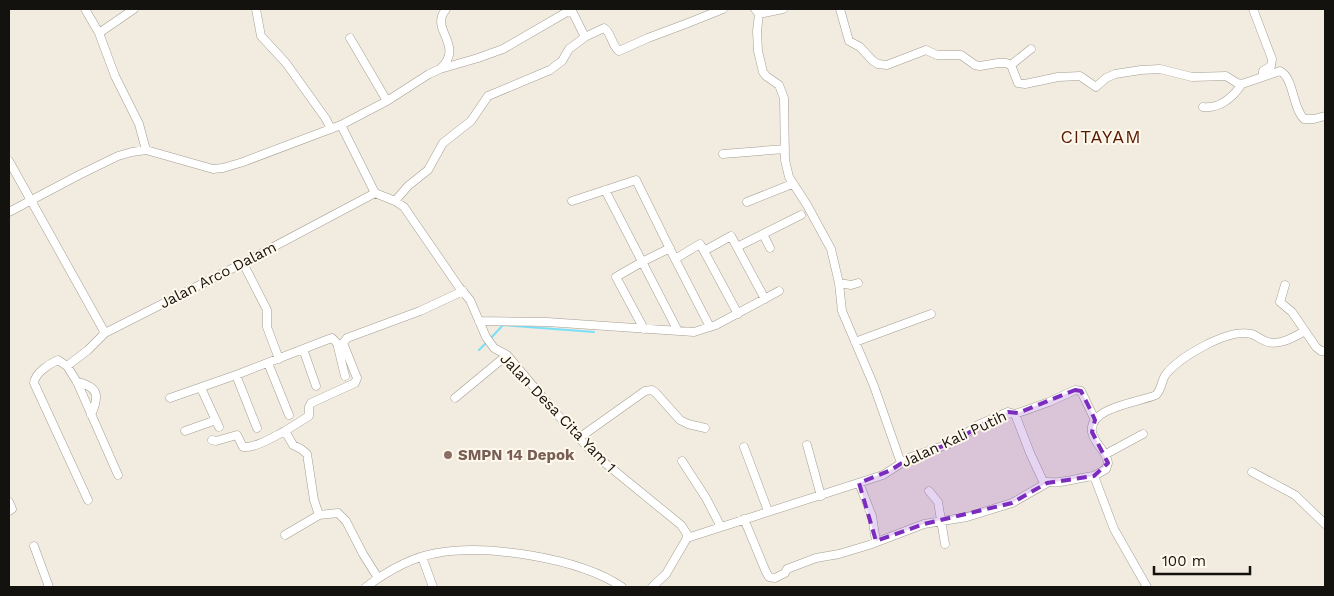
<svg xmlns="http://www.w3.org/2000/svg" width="1334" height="596" viewBox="0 0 1334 596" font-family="'Work Sans',sans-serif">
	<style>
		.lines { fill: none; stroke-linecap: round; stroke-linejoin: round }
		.stream { stroke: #7ae0f9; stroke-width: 2 }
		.minor-casing { stroke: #a49e92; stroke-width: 9 }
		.minor { stroke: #fff; stroke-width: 8 }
		.marked { fill: #7b2cbf; fill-opacity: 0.2; stroke: #7b2cbf; stroke-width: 4; stroke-dasharray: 10 6; stroke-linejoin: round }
		.education-dot { fill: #8d6e63; stroke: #fff8ec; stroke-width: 2 }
		.labels { text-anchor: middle; stroke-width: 4; stroke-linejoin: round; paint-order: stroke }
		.street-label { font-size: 15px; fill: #14120e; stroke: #fff8ec }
		.education-label { font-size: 15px; font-weight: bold; fill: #785e54; stroke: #fff8ec; text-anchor: start }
		.quarter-label { font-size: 18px; letter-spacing: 1px; fill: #5a1a02; stroke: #fff8ec }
	</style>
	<rect width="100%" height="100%" fill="#f2ebdf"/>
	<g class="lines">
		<path class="stream" d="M 490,339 L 503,325 L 594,332
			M 479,350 L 487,342"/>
		<defs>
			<path id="minor" d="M 85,9 L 99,33 L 115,76 L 139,124 L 146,150
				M 256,9 L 261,36 L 286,63 L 326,119 L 331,129
				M 571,9 L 585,37
				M 755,9 L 759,14 L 783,9
				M 840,9 L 849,41 L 860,47 L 873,61 L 878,64 L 887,65 L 926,50 L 937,55 L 961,55 L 975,65 L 980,66 L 998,63 L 1006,63 L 1011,65 L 1018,83 L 1025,84 L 1058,77 L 1080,76 L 1096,87 L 1106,78 L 1115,74 L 1141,70 L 1160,69 L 1192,77 L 1226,76 L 1237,83 L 1242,84 L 1280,71 C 1294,78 1292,107 1304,119 L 1314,119 L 1325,116
				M 1253,9 L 1272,59 L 1271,66 L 1263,71 L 1263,76
				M 759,14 L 757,31 L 758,51 L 763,72 L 766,76 L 779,85 L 784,98 L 785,160 L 789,177 L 807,205 L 831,249 L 839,283 L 842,311 L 874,386 L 901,463
				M 99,33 L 134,9
				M 350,38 L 387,101
				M 1011,65 L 1031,49
				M 440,69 C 463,48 436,33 442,16 C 443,13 445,11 446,9
				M 1203,107 C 1221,109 1233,97 1242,84
				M 341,125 L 375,193 L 395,201 L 404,207 L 459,287 L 470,300 L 486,337 L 494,348 L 507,355 L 555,412 L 594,454 L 681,525 L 687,534 L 687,538
				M 723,154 L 785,149
				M 9,161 L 105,333
				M 605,190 L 678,331
				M 395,201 L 408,186 L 428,170 L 443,143 L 471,121 L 488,96 L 550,70 L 562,61 L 569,49 L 585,37 L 604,28 C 612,33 611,45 619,51 L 648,38 L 688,23 L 723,9
				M 572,201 L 636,180 L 675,259
				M 747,202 L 792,184
				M 9,212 L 79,175 L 118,156 L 132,152 L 146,150 L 213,169 L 223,168 L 243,162 L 341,125 L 387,101 L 429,74 L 440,69 L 478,58 L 503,49 L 572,9
				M 763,234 L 770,248
				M 737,247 L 801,215
				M 704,251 L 700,244 L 675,259 L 710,327
				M 243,263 L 267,310 L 267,327 L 279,359
				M 839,283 L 851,285 L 858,283
				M 1285,285 L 1280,302 L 1292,312 L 1316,347 L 1321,351 L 1325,351
				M 738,314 L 704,251 L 731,236 L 765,299
				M 479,321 L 547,322 L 694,332 L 716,325 L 779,291
				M 644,329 L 616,277 L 642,262 L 670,248
				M 855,342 L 931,314
				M 303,349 L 316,386
				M 268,363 L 289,415
				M 67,366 L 88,350 L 105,333 L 243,263 L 375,193
				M 236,375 L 257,428
				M 77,382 C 100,387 99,397 91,415
				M 201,388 L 219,427
				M 170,398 L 236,375 L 329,339 L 332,338 L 337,343 L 345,376
				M 455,398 L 507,355
				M 1015,414 L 1049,402 L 1075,390 L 1081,391 L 1095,420
				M 185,431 L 216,420
				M 285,431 L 309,416 L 309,407 L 311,403 L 355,383 L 357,378 L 343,343 L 347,338 L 420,311 L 463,291
				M 579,438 L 645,391 L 652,390 L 656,393 L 680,420 L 688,424 L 705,428
				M 212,440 L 216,441 L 237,435 L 243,447 C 256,448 273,437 285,431 L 293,445 L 301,449 L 307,454 L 314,500 L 319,515 L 338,513 L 346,521 L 363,554 L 378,578
				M 807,445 L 821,496
				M 744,447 L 768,511
				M 1106,454 L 1143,434
				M 682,461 L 706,498 L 721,527
				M 1252,472 L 1295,495 L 1325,524
				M 1094,476 L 1106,469 L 1108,463 C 1107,451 1094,444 1092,432 C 1088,407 1141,402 1156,395 C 1162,389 1161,381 1166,374 C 1180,357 1228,328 1251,334 C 1256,335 1260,339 1265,341 C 1278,347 1294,337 1305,331
				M 859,483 L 872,516 L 876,541
				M 929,491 L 938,502 L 945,544
				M 88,500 L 34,383 C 35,373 49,364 58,360 L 67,366 L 77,382 L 118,475
				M 9,502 L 12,509 L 9,511
				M 744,519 L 766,572 L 769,577 L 775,578 L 785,573 L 787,569 L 816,558 L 839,554 L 869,545 L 924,524 L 967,517 L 1012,503 L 1047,483
				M 285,535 L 319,515
				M 687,538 L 883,475 L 911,457 L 952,443 L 978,425 L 1008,412 L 1015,414 L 1030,453 L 1043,481 C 1055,486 1080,477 1094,476 L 1114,529 L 1147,587
				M 34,546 L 49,587
				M 422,557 L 433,587
				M 366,587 C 386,572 412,557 437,553 C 488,544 579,558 622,587
				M 652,587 L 666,574 L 687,538"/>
		</defs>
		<use href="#minor" class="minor-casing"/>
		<use href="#minor" class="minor"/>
	</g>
	<path class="marked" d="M 1075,390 L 1081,391 L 1090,409 L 1095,420 L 1092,432 L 1108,463 L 1094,476 L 1047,483 L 1012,503 L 924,524 L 876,541 L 859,483 L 891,470 L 911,457 L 952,443 L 991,419 L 1008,412 L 1018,413 Z"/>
	<circle class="education-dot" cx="448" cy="455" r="5"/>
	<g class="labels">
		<g class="street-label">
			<text transform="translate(218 275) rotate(-27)" y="5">Jalan Arco Dalam</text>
			<text transform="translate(558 413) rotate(46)" y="5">Jalan Desa Cita Yam 1</text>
			<text transform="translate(954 439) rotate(-25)" y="5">Jalan Kali Putih</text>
		</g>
		<g class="education-label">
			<text x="458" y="460">SMPN 14 Depok</text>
		</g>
		<g class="quarter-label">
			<text x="1101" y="143">CITAYAM</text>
		</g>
	</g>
	<rect width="1334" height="596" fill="none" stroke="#14120e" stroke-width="20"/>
	<path d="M1154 566v8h96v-8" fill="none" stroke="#14120e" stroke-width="2.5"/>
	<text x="1162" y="566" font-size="15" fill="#14120e" stroke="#fff8ec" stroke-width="4" paint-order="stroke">100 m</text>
</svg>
